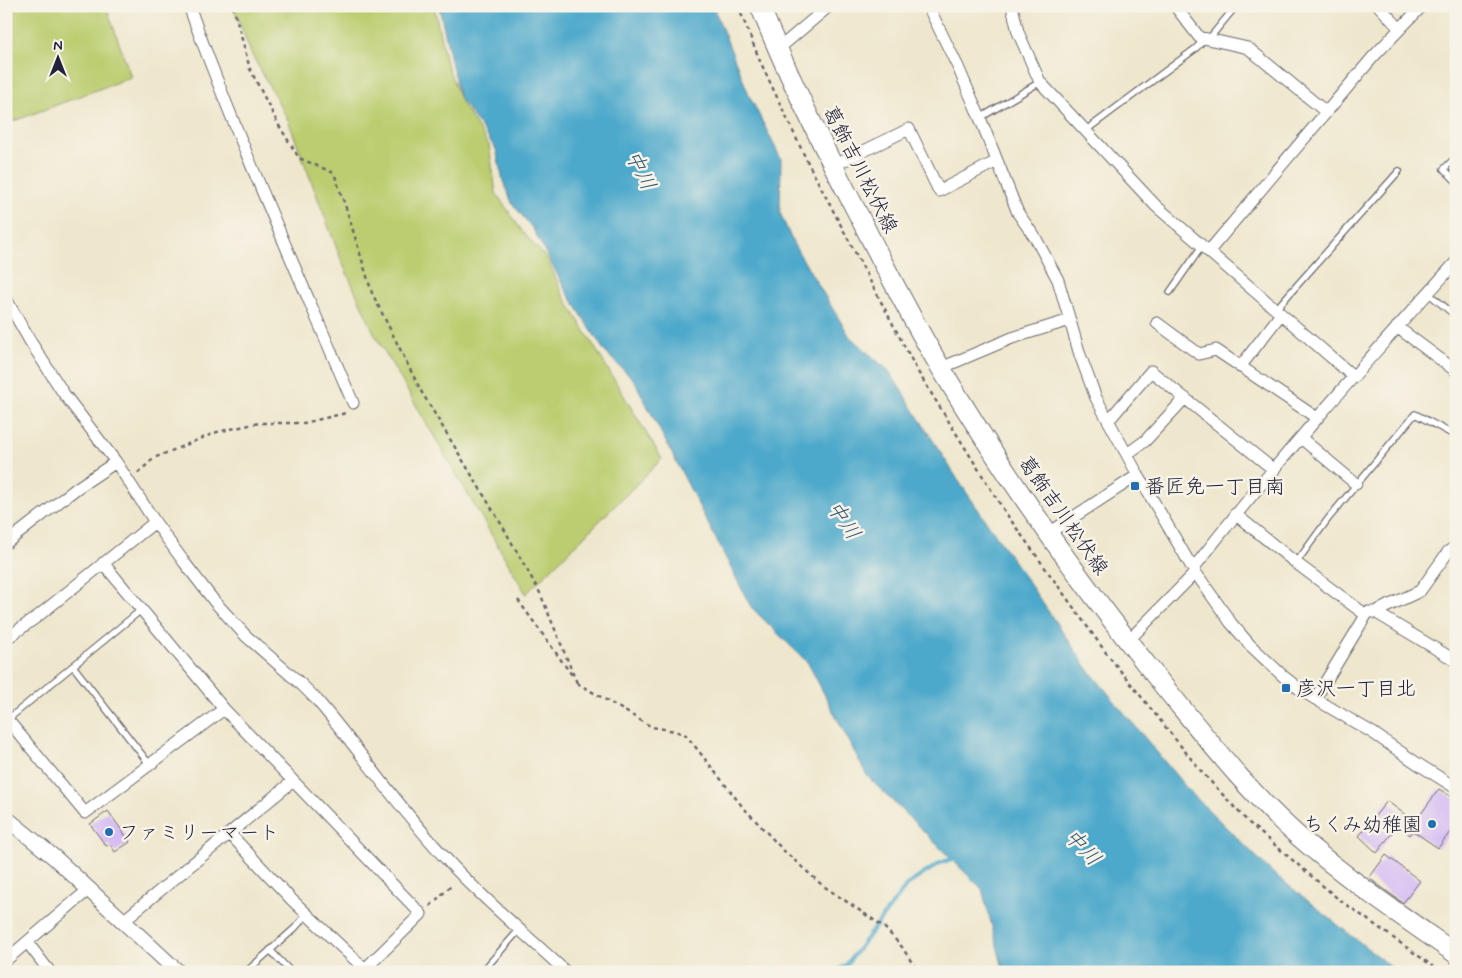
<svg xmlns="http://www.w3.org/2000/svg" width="1462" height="978" viewBox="0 0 1462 978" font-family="Mynerve,'Klee One',sans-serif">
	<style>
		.green { fill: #bbcd70; stroke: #6e7856 }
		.water { fill: #4da9cb; stroke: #386683 }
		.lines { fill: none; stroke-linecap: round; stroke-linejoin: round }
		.stream { stroke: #4da9cb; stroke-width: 4 }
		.building { fill: #d0b4f6 }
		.service-casing { stroke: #6a676e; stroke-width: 8 }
		.minor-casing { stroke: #6a676e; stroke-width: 13 }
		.tertiary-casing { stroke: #6a676e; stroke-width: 17 }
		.primary-casing { stroke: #6a676e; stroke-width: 21 }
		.path { stroke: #6a676e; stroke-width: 2.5; stroke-dasharray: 4 4; stroke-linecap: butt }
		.service { stroke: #fff; stroke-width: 5.5 }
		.minor { stroke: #fff; stroke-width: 11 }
		.tertiary { stroke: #fff; stroke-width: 15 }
		.primary { stroke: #fff; stroke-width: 19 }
		.poi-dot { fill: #1f6fb2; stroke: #f7f3e8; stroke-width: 2 }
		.labels { text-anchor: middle; stroke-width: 5; stroke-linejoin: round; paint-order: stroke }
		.street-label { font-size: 20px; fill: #22223b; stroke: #f7f3e8 }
		.poi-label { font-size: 20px; fill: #22223b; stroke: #f7f3e8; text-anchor: start }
		.water-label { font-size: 21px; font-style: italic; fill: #335875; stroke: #f7f3e8 }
	</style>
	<rect width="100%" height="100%" fill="#f7f3e8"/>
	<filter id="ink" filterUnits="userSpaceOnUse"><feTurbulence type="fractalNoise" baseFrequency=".02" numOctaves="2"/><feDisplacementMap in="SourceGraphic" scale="10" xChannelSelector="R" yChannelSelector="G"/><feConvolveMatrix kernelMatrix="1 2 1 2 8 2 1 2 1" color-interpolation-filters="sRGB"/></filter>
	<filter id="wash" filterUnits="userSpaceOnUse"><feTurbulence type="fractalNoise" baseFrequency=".0096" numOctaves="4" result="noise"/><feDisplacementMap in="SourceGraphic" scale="20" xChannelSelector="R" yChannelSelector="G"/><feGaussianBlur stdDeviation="1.12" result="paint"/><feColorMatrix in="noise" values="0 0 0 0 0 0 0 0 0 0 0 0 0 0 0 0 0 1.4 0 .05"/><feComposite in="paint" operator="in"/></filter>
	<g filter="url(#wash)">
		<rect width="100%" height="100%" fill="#efe7cd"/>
		<path class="green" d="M 6,6 L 106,6 L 131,77 L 6,124 Z
			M 233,6 L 434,6 L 446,63 L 462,104 L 489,145 L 496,193 L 522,231 L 548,260 L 562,293 L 662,459 L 526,594 L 375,335 L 342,262 L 288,120 L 251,53 Z"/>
		<path class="water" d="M 439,6 L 713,6 L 750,97 L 781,159 L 780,213 L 794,245 L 850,337 L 889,371 L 960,483 L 1088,669 L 1189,791 L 1273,873 L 1397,972 L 1004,972 L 982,889 L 867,776 L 808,663 L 751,607 L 634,380 L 605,352 L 565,289 L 533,229 L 512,203 L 503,181 L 496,149 L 459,97 Z"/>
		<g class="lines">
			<path class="stream" d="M 836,972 L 846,965 L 907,885 L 940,863 L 955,858"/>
		</g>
		<g id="blocks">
			<path class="building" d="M 1439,789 L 1456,800 L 1456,824 L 1438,848 L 1413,831 L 1410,835 L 1398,825 L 1377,853 L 1359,836 L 1387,801 L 1415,822 Z
				M 108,811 L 130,842 L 115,852 L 110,844 L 106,846 L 90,824 Z
				M 1386,855 L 1420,881 L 1403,903 L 1369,878 Z"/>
		</g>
	</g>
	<g filter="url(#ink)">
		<use href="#blocks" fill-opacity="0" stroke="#6a676e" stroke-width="1"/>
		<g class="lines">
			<defs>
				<path id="service" d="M 1208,40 L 1236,6
					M 980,118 L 1040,82
					M 1085,131 L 1195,49 L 1205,39
					M 1456,157 L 1444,169 L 1456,181
					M 1170,292 L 1202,246
					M 1428,293 L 1456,316
					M 1275,310 L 1399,171
					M 1296,563 L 1328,519 L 1415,414 L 1456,436
					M 73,666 L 150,765
					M 7,720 L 141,610
					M 270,950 L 291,972
					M 246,972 L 295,928 L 307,914
					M 482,972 L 519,930"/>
				<path id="minor" d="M 189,6 C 238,141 297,271 353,403
					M 928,6 L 958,67 L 980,118 L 1018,213 L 1036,239 L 1058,280 L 1080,355 L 1096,398 L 1138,475 L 1193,569 L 1231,623 L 1250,645 L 1283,676 L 1302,691 L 1373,733 L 1418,764 L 1456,788
					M 1012,6 L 1018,32 L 1040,82 L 1156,206 L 1354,377
					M 1175,6 L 1199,37 L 1248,48 L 1326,112
					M 1379,6 L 1399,28
					M 777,50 L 829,6
					M 833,166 L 909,129 L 939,191 L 997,161
					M 1209,251 L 1373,57 L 1422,6
					M 6,299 L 30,341 L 64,394 L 116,462 L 155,522 L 184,562 L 214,601 L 246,636 L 302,685 L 317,700 C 362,753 401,811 449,862 C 486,902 527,935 566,972
					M 1157,323 L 1199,354 L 1216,350 L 1317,418
					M 1397,327 L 1456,371
					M 1240,367 L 1281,314
					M 941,368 L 1012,338 L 1070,320
					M 1109,420 L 1151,371 L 1274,470
					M 1301,438 L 1356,484
					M 1127,454 L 1145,441 L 1185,398
					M 1235,514 L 1296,563 L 1366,615
					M 1049,533 L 1138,475
					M 6,543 L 77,488 L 116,462
					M 103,563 L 224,709 L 421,914 L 365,969
					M 1193,569 C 1275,463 1366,362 1456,262
					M 1375,612 L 1456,661
					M 6,639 L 38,616 L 155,522
					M 1128,641 L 1195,573
					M 1315,699 L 1368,612 L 1375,612 L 1420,591 L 1448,552 L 1456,546
					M 6,718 L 85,813 L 224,709
					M 230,834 L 292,900 L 368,972
					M 123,921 L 293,781
					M 27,942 L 50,972
					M 6,960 L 88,890"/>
				<path id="tertiary" d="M 6,818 L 55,858 L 178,972"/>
				<path id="primary" d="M 760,6 C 788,77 822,145 857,212 C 884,265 911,319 942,370 C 1007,479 1082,585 1162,684 C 1205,736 1247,791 1298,836 C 1347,879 1402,916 1456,954"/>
			</defs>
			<use href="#service" class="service-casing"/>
			<use href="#minor" class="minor-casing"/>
			<use href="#tertiary" class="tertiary-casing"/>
			<use href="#primary" class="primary-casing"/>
			<path class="path" d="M 233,6 L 250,69 L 278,124 L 299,158 L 334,173 L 348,214 L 372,293 L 421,391 L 503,527 L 540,593 L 577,683
				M 738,6 L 760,61 L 806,159 L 918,372 L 1005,512 L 1107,654 L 1200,770 L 1249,823 L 1336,897 L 1441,972
				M 138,473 L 154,458 L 217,432 L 259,423 L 304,423 L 346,413
				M 518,600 L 574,678
				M 577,683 L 652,727 L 675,731 L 686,735 L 742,806 L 783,850 L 822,885 L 884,927 L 902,947 L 918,972
				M 430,906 L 453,884"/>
			<use href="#service" class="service"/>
			<use href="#minor" class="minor"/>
			<use href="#tertiary" class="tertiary"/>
			<use href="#primary" class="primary"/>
		</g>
	</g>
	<g class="poi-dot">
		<rect x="1130" y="481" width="10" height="10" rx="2.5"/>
		<rect x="1281" y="683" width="10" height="10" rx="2.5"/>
		<circle cx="1432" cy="824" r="5"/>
		<circle cx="109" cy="832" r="5"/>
	</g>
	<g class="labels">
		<g class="street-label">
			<text transform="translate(861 169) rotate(63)" y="7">葛飾吉川松伏線</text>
			<text transform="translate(1064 515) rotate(55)" y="7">葛飾吉川松伏線</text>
		</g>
		<g class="poi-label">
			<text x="1145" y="493">番匠免一丁目南</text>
			<text x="1296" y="695">彦沢一丁目北</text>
			<text x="1422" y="831" text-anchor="end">ちくみ幼稚園</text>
			<text x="119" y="839">ファミリーマート</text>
		</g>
		<g class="water-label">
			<text transform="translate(641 170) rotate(64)" y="7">中川</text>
			<text transform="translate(844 520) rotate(56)" y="7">中川</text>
			<text transform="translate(1083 847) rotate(47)" y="7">中川</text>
		</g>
	</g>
	<rect width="1462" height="978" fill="none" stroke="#f7f3e8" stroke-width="25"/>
	<g transform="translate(58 58)" stroke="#f7f3e8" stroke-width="4" paint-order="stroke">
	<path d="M0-4L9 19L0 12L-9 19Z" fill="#22223b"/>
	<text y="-8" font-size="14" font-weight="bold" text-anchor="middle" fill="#22223b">N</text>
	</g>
</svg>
